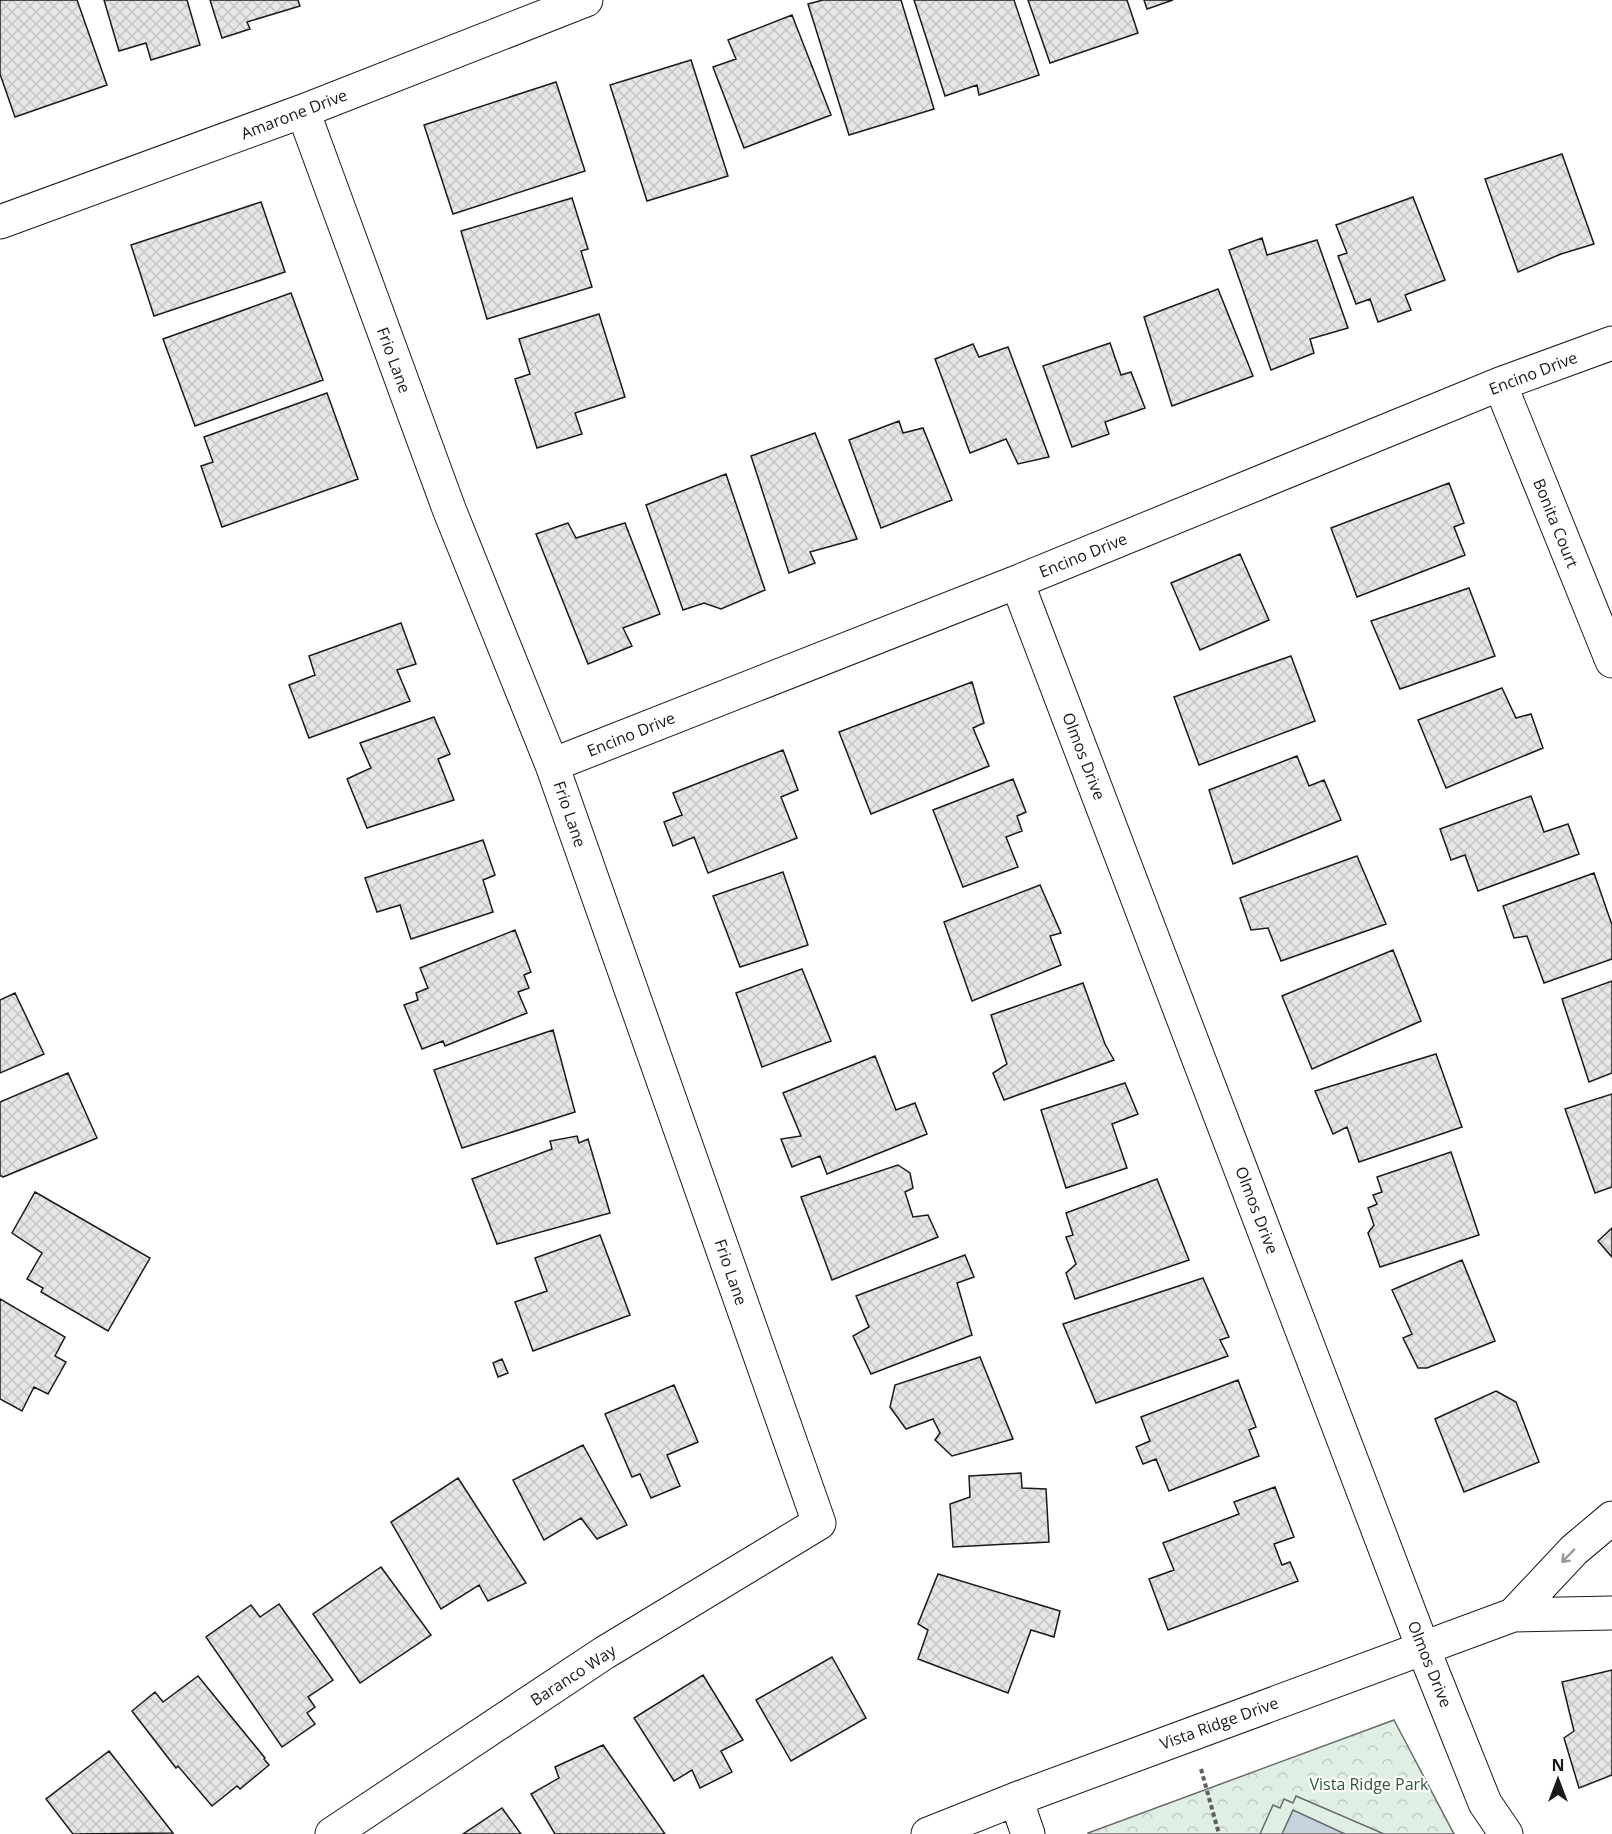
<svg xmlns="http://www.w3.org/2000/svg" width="1612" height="1834" viewBox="0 0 1612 1834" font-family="'Open Sans',sans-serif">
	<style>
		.park { fill: url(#park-crowns); stroke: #6a6a6a; stroke-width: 1.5 }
		.garden { fill: #e0efe3; stroke: #6a6a6a; stroke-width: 1.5 }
		.water { fill: #c6d2dc; stroke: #6a6a6a; stroke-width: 1.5 }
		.building { fill: url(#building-cross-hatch); stroke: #1a1a1a; stroke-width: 1.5 }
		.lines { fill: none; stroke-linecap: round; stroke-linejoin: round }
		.minor-casing { stroke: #1a1a1a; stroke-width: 35 }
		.path { stroke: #5f5f5f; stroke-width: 4; stroke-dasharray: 4.5 3; stroke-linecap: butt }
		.minor { stroke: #fff; stroke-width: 33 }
		.oneway { stroke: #989898 }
		.labels { text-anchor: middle; stroke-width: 4.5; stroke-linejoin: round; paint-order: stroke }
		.street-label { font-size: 16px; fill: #1a1a1a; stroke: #fff }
		.park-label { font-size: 16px; fill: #2b5a34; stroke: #fff }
	</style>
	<defs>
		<pattern id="park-crowns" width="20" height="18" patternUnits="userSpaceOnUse" patternTransform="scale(1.5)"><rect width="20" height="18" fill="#e0efe3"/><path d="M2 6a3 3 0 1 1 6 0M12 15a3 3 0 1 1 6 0" fill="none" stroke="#c0ccc2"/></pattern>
		<pattern id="building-cross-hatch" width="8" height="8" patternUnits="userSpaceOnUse" patternTransform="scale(1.5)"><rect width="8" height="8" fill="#e6e6e6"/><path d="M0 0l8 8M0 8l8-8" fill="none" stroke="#c5c5c5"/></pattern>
	</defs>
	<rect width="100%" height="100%" fill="#fff"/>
	<path class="park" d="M 1394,1720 L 1454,1834 L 1088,1834 L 1088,1833 Z"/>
	<path class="garden" d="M 1296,1796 L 1384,1834 L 1260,1834 L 1273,1805 L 1280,1808 L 1284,1799 L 1293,1803 Z"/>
	<path class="water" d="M 1293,1810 L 1345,1834 L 1282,1834 Z"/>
	<path class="building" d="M 0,0 L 77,0 L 107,85 L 15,117 L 0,74 Z
		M 104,0 L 187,0 L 200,45 L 151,60 L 146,43 L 119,51 Z
		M 210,0 L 298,0 L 300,6 L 247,22 L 250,29 L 222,38 Z
		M 823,0 L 901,0 L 934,109 L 849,135 L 808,4 Z
		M 914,0 L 1014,0 L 1039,75 L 979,95 L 977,85 L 945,96 Z
		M 1028,0 L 1127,0 L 1138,33 L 1050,63 Z
		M 1144,0 L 1173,0 L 1147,9 Z
		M 792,15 L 831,115 L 744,148 L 713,67 L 736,59 L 728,40 Z
		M 691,60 L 728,176 L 647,201 L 610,85 Z
		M 556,82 L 585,171 L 453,214 L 424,125 Z
		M 1562,154 L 1594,244 L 1561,254 L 1518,272 L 1485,179 Z
		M 1413,197 L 1445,280 L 1405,295 L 1411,310 L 1378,322 L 1370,299 L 1356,304 L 1338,256 L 1347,253 L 1336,225 Z
		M 572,198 L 588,249 L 581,251 L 592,287 L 487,319 L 461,231 Z
		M 261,202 L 285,272 L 154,316 L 131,245 Z
		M 1262,238 L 1267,255 L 1317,240 L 1348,328 L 1310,339 L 1314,353 L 1271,370 L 1229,250 Z
		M 1218,289 L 1253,376 L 1172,406 L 1144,317 Z
		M 291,293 L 323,380 L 195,426 L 163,339 Z
		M 599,314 L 625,397 L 575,413 L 582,434 L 537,448 L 515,379 L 530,374 L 519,339 Z
		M 1110,343 L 1121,375 L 1131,372 L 1145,408 L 1105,422 L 1109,434 L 1072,447 L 1043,366 Z
		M 973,344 L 979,357 L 1008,347 L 1049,457 L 1018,464 L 1006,439 L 970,453 L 935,359 Z
		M 327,393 L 358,479 L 222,527 L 201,466 L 213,462 L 204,437 Z
		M 899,421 L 903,433 L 923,428 L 952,500 L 881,528 L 849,440 Z
		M 815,433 L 857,539 L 810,552 L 815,563 L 789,573 L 751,456 Z
		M 726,474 L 765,590 L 721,609 L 704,603 L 683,610 L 646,505 Z
		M 1449,483 L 1464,523 L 1454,527 L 1465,555 L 1357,597 L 1331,528 Z
		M 568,523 L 576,538 L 625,523 L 660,614 L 623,628 L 632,646 L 588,664 L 536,534 Z
		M 1240,554 L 1269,620 L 1200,650 L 1171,583 Z
		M 1469,588 L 1495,656 L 1400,689 L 1371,621 Z
		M 401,623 L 416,664 L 397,670 L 410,701 L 309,738 L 289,685 L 315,675 L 309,656 Z
		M 1291,656 L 1315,721 L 1199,765 L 1174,697 Z
		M 972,682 L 984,723 L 973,728 L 989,766 L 871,814 L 839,732 Z
		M 1502,688 L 1516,718 L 1531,714 L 1543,748 L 1446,788 L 1418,720 Z
		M 434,717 L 450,754 L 438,759 L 454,800 L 367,828 L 347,779 L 371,768 L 360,743 Z
		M 783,750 L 798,790 L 781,797 L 797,838 L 708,873 L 694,837 L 673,846 L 664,822 L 682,815 L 673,793 Z
		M 1297,756 L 1309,786 L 1324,780 L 1341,820 L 1233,864 L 1209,790 Z
		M 1013,779 L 1026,812 L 1017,816 L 1022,831 L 1006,837 L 1018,867 L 963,887 L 933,810 Z
		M 1531,796 L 1544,832 L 1568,824 L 1579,854 L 1478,891 L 1465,855 L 1451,860 L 1440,829 Z
		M 483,840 L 495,875 L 483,880 L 493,912 L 411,939 L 400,905 L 377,912 L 365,878 Z
		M 1357,856 L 1386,924 L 1281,961 L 1268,928 L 1251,930 L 1240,898 Z
		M 783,872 L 808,945 L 740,967 L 713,896 Z
		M 1594,873 L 1612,925 L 1612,959 L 1544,983 L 1527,936 L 1514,938 L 1503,906 Z
		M 1040,885 L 1061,933 L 1050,936 L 1061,965 L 972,1001 L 944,922 Z
		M 515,930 L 531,972 L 524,975 L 529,988 L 518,992 L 527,1013 L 445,1046 L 443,1041 L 422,1049 L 404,1005 L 418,1000 L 416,993 L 428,988 L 420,968 Z
		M 1393,950 L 1421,1021 L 1312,1069 L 1282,996 Z
		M 802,969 L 831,1041 L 762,1067 L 736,993 Z
		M 1612,981 L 1612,1073 L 1589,1082 L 1562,999 Z
		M 1083,983 L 1105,1044 L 1114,1060 L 1004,1100 L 993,1073 L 1007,1064 L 991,1015 Z
		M 15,993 L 44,1054 L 0,1073 L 0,1000 Z
		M 553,1030 L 575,1112 L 462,1148 L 434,1070 Z
		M 1436,1054 L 1462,1127 L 1359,1162 L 1347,1127 L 1333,1134 L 1315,1091 Z
		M 875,1056 L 896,1110 L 915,1103 L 927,1134 L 827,1174 L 820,1156 L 792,1167 L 781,1139 L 801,1136 L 783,1093 Z
		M 68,1073 L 97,1138 L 3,1177 L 2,1176 L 0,1176 L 0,1102 Z
		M 1125,1083 L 1138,1114 L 1112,1124 L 1127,1168 L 1066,1188 L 1041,1110 Z
		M 1612,1094 L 1612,1187 L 1595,1193 L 1565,1109 Z
		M 577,1136 L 579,1143 L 588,1139 L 610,1213 L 497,1244 L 472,1179 L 552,1149 L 550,1141 Z
		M 1451,1152 L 1479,1235 L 1380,1267 L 1368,1233 L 1374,1225 L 1368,1208 L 1377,1204 L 1373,1195 L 1382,1192 L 1377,1177 Z
		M 898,1165 L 910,1173 L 913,1188 L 905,1192 L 913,1217 L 928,1215 L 938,1237 L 832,1280 L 801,1197 Z
		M 1157,1179 L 1189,1260 L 1075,1299 L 1066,1273 L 1076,1264 L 1066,1237 L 1073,1235 L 1066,1213 Z
		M 35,1192 L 150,1258 L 108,1331 L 41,1292 L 43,1288 L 27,1279 L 42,1253 L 12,1233 Z
		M 1612,1228 L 1612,1257 L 1598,1241 Z
		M 600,1235 L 630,1315 L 533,1351 L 515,1302 L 547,1291 L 535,1258 Z
		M 965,1255 L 974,1277 L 957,1283 L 972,1335 L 871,1374 L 853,1336 L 869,1327 L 856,1296 Z
		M 1462,1260 L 1495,1341 L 1427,1368 L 1418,1368 L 1403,1338 L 1412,1334 L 1392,1290 Z
		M 1203,1278 L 1229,1337 L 1220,1340 L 1228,1356 L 1096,1403 L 1063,1324 Z
		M 0,1299 L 65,1337 L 55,1356 L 66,1362 L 48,1394 L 34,1387 L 22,1411 L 0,1399 Z
		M 980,1357 L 1013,1439 L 952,1456 L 935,1440 L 940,1433 L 933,1419 L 906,1429 L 890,1407 L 895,1385 Z
		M 502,1359 L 508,1373 L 498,1377 L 493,1363 Z
		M 1238,1380 L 1256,1427 L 1249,1430 L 1259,1456 L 1169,1491 L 1156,1459 L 1143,1464 L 1136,1447 L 1150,1441 L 1141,1417 Z
		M 674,1385 L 698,1442 L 667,1455 L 680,1486 L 651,1498 L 640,1474 L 632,1477 L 605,1414 Z
		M 1496,1391 L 1516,1402 L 1539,1462 L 1464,1492 L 1435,1419 Z
		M 583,1445 L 627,1525 L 597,1539 L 581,1518 L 544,1540 L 513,1480 Z
		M 1021,1473 L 1022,1488 L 1046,1489 L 1049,1542 L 953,1547 L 950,1504 L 970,1497 L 969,1476 Z
		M 458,1478 L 526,1583 L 488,1601 L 479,1585 L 441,1609 L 391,1522 Z
		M 1275,1487 L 1294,1537 L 1274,1544 L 1282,1565 L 1290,1562 L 1298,1581 L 1168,1630 L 1149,1579 L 1174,1570 L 1163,1543 L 1239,1514 L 1234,1502 Z
		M 381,1567 L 431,1635 L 360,1683 L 313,1614 Z
		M 938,1574 L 1060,1611 L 1054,1637 L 1031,1630 L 1008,1693 L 918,1659 L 928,1630 L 918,1624 Z
		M 279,1604 L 333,1680 L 308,1697 L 315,1707 L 307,1713 L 315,1724 L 282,1747 L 206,1637 L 251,1605 L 260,1617 Z
		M 832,1657 L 866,1718 L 791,1761 L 756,1700 Z
		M 1612,1670 L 1612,1775 L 1579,1788 L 1564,1738 L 1574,1731 L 1562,1682 Z
		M 703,1675 L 743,1740 L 721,1751 L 732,1772 L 700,1788 L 692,1770 L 674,1781 L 634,1718 Z
		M 198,1676 L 265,1758 L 264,1759 L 269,1765 L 240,1789 L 237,1786 L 212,1806 L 178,1766 L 176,1768 L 132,1711 L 155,1692 L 163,1702 Z
		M 603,1745 L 665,1834 L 555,1834 L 531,1794 L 559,1778 L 555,1767 Z
		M 109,1751 L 173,1833 L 73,1834 L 46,1799 Z
		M 502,1808 L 521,1834 L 463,1834 Z"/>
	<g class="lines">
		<defs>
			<path id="minor" d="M 303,111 L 449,509 L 552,765 L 819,1523 L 604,1653 L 332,1834
				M 0,222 L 303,111 L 586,0
				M 1500,384 L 1612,661
				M 1017,582 L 1423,1648 L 1485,1803 L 1506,1834
				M 552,765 L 1017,582 L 1500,384 L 1612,343
				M 1513,1615 L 1574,1550 L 1612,1518
				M 1016,1799 L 1028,1834
				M 928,1834 L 1016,1799 L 1513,1615 L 1612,1613"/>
		</defs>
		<use href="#minor" class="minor-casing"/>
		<path class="path" d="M 1201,1769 L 1219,1834"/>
		<use href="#minor" class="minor"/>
	</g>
	<defs><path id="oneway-shaft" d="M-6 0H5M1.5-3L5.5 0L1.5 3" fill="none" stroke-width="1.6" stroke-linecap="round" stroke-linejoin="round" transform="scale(1.5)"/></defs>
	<use class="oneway" href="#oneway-shaft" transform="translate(1568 1556) rotate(134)"/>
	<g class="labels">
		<g class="street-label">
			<text transform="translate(294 114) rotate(-21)" y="6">Amarone Drive</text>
			<text transform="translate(394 360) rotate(70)" y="6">Frio Lane</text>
			<text transform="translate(1533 373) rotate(-21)" y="6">Encino Drive</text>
			<text transform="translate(1556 523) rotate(68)" y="6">Bonita Court</text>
			<text transform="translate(1083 555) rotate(-22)" y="6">Encino Drive</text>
			<text transform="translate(631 734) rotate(-22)" y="6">Encino Drive</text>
			<text transform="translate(1084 756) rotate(69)" y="6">Olmos Drive</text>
			<text transform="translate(570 814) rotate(71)" y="6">Frio Lane</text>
			<text transform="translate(1257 1210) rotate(69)" y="6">Olmos Drive</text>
			<text transform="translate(731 1272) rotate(71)" y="6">Frio Lane</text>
			<text transform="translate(1430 1664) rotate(68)" y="6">Olmos Drive</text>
			<text transform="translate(573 1675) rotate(-33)" y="6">Baranco Way</text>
			<text transform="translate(1219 1723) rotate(-20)" y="6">Vista Ridge Drive</text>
		</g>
		<g class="park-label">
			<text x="1369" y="1790">Vista Ridge Park</text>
		</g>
	</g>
	<g transform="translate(1558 1780)" stroke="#ffffff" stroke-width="4.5" paint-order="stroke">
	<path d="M0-4.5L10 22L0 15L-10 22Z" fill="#1a1a1a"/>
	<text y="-9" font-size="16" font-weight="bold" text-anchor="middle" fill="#1a1a1a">N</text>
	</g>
</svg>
